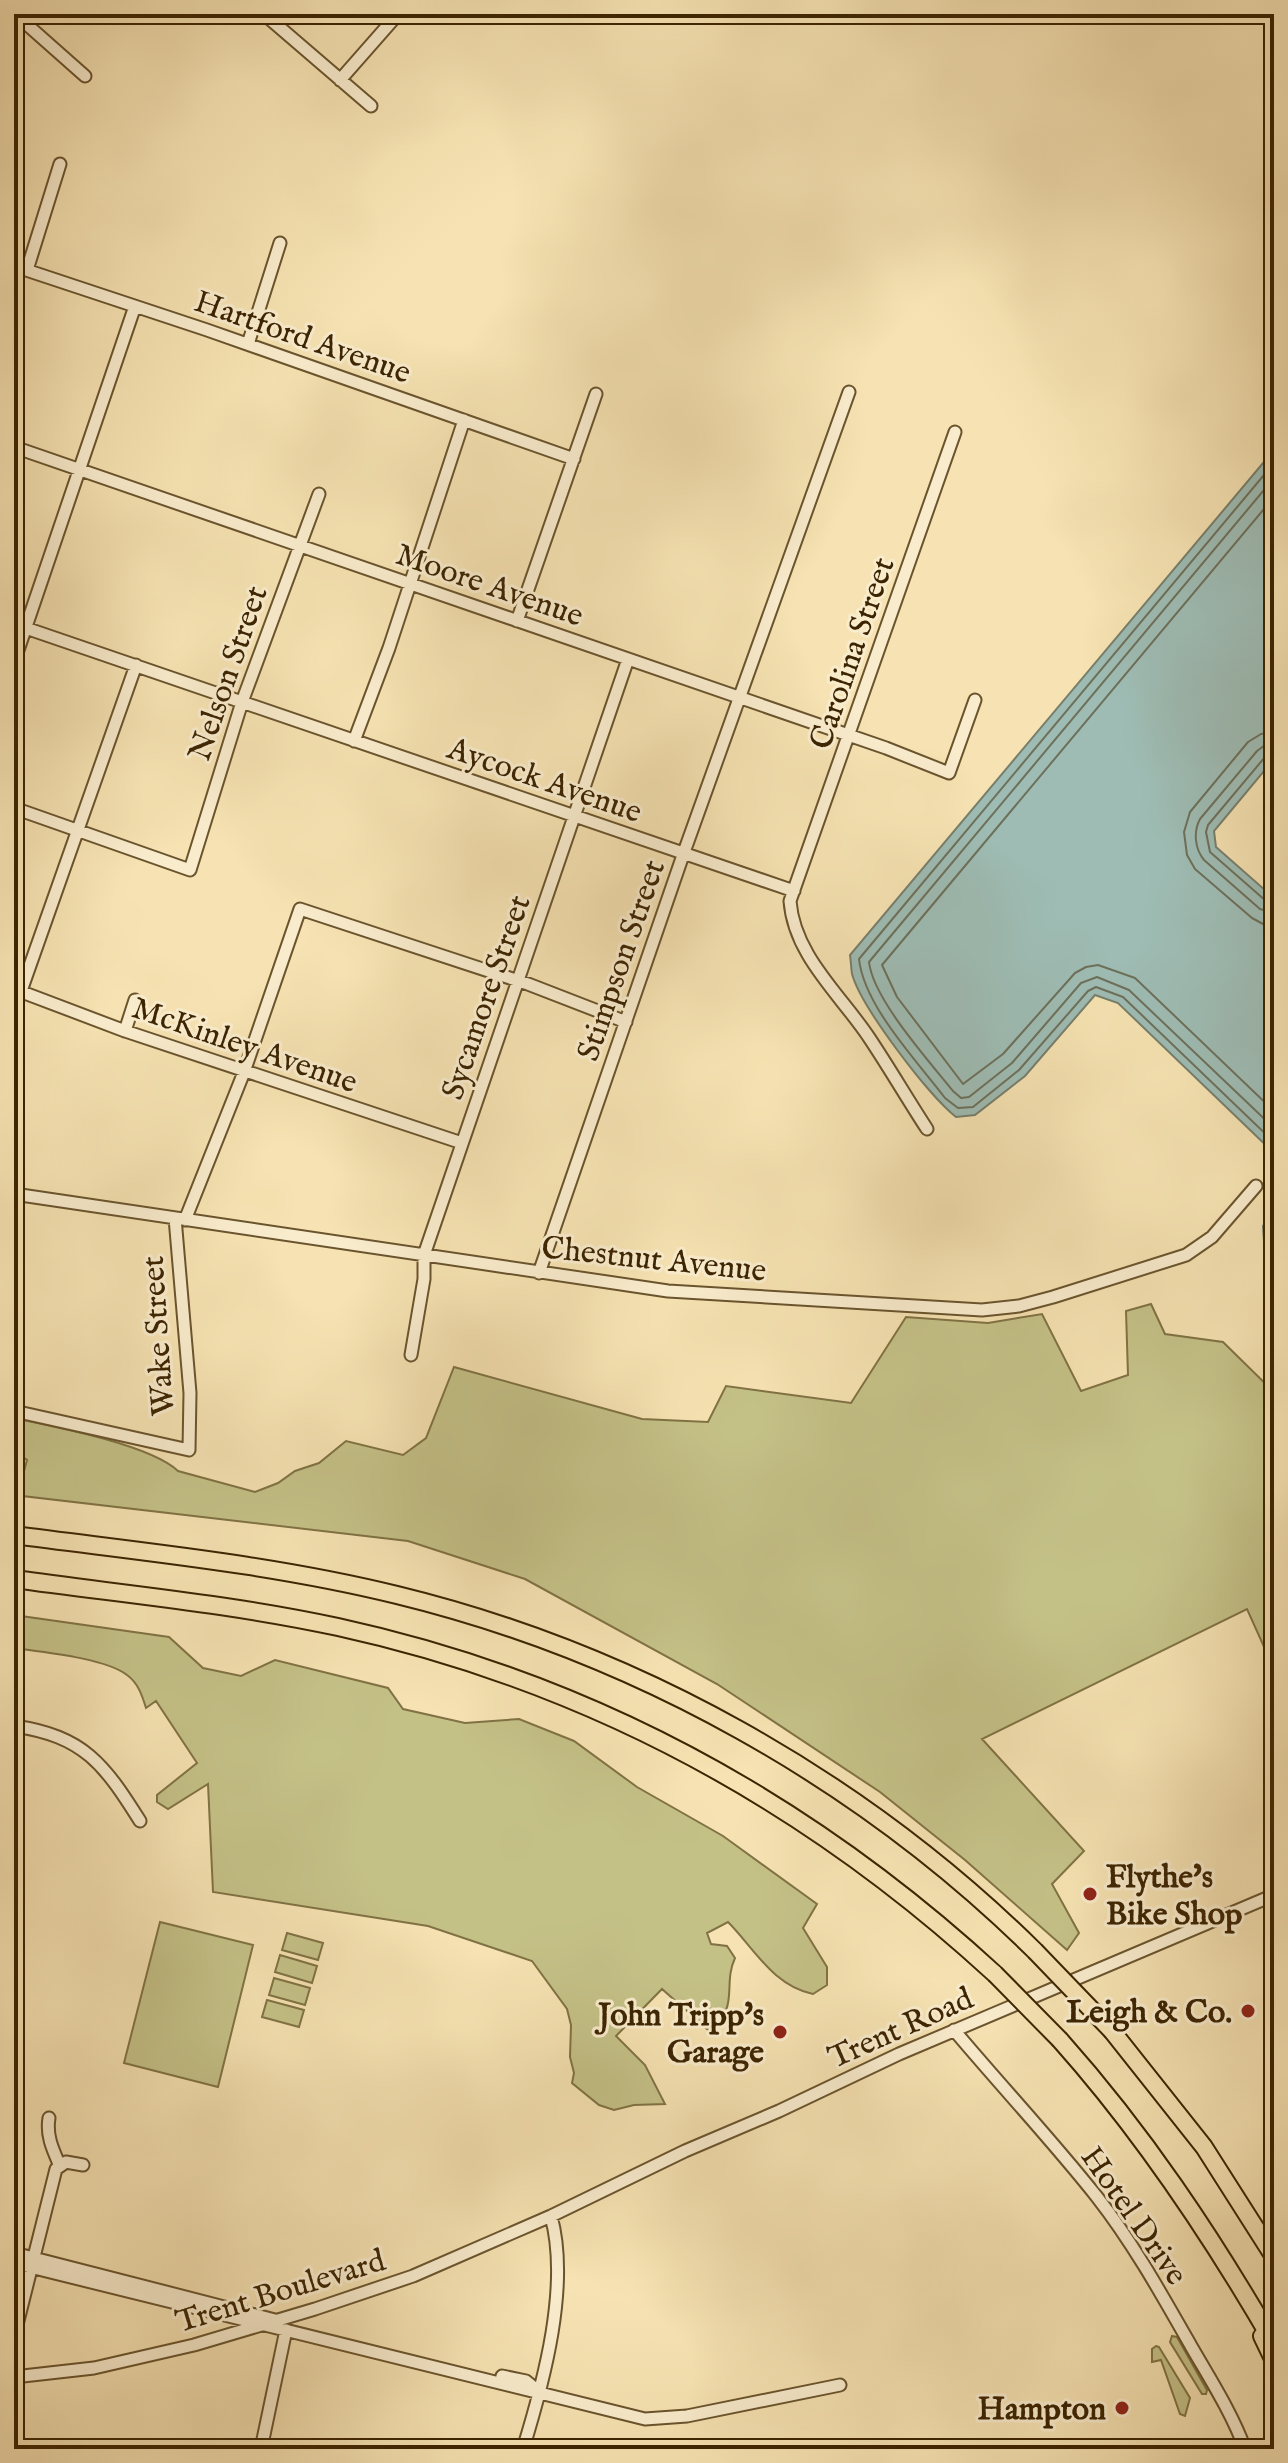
<svg xmlns="http://www.w3.org/2000/svg" width="1288" height="2463" viewBox="0 0 1288 2463" font-family="'IM FELL English',serif">
	<style>
		.green { fill: #c4c187; stroke: #807244; stroke-width: 2 }
		.water { fill: #9ebcb4; stroke: #777f6c; stroke-width: 2 }
		.lines { fill: none; stroke-linecap: round; stroke-linejoin: round }
		.shore { stroke: #6d705a; stroke-width: 2 }
		.minor-casing { stroke: #6a542d; stroke-width: 15 }
		.highway-casing { stroke: #3c2401; stroke-width: 20 }
		.minor { stroke: #f9eccd; stroke-width: 11 }
		.highway { stroke: #f6e2b2; stroke-width: 16 }
		.highway-bridge-casing { stroke: #3c2401; stroke-width: 20; stroke-linecap: butt }
		.highway-bridge { stroke: #f6e2b2; stroke-width: 16 }
		.poi-dot { fill: #8f2418; stroke: #f9eccd; stroke-width: 3 }
		.labels { text-anchor: middle; stroke-width: 6; stroke-linejoin: round; paint-order: stroke }
		.street-label { font-size: 32px; fill: #3c2401; stroke: #f9eccd }
		.poi-label { font-size: 32px; font-weight: bold; fill: #3c2401; stroke: #f9eccd; text-anchor: end }
	</style>
	<rect width="100%" height="100%" fill="#f6e2b2"/>
	<filter id="stains"><feTurbulence type="fractalNoise" baseFrequency=".0025" numOctaves="4"/><feColorMatrix values="0 0 0 0 .2 0 0 0 0 .09 0 0 0 0 .02 0 0 0 .5 -.17"/></filter>
	<radialGradient id="worn" r=".72"><stop offset=".6" stop-color="#630" stop-opacity="0"/><stop offset="1" stop-color="#630" stop-opacity=".3"/></radialGradient>
	<path class="green" d="M 1151,1304 L 1165,1334 L 1223,1342 L 1274,1392 L 1274,1669 L 1247,1609 L 982,1739 L 1084,1851 L 1052,1884 L 1079,1933 L 1067,1950 L 965,1860 L 880,1792 L 717,1684 L 525,1579 L 408,1541 L 14,1495 L 14,1474 L 23,1475 L 27,1460 L 14,1451 L 14,1418 C 53,1426 151,1445 178,1471 L 255,1492 L 278,1483 L 295,1471 L 319,1463 L 346,1441 L 403,1455 L 426,1438 L 454,1367 L 642,1419 L 708,1422 L 726,1386 L 851,1403 L 906,1317 L 988,1323 L 1042,1314 L 1081,1391 L 1128,1375 L 1126,1311 Z
		M 14,1615 L 169,1637 L 203,1668 L 241,1676 L 275,1660 L 388,1688 L 403,1709 L 465,1723 L 519,1719 L 574,1741 L 637,1787 L 723,1836 L 817,1904 L 803,1928 L 827,1967 L 827,1985 L 813,1994 C 773,1986 754,1948 728,1922 L 707,1933 L 711,1944 L 727,1946 L 735,1958 C 722,1986 741,2009 708,2030 L 662,1989 L 616,2036 L 645,2065 L 665,2104 L 634,2105 L 614,2110 L 599,2105 L 572,2083 L 574,2073 L 570,2057 L 571,2025 L 567,2009 L 532,1961 L 428,1926 L 213,1892 L 208,1784 L 168,1809 L 157,1802 L 157,1795 L 197,1763 L 156,1701 L 146,1708 C 142,1695 138,1683 127,1675 C 105,1658 42,1652 14,1648 Z
		M 160,1922 L 253,1945 L 218,2087 L 124,2063 Z
		M 287,1933 L 323,1943 L 318,1960 L 282,1950 Z
		M 280,1955 L 317,1966 L 312,1983 L 275,1972 Z
		M 274,1978 L 310,1988 L 305,2005 L 269,1995 Z
		M 267,2000 L 304,2010 L 299,2027 L 262,2017 Z
		M 1172,2336 L 1177,2337 L 1207,2390 L 1206,2394 L 1202,2394 L 1170,2342 Z
		M 1156,2346 L 1159,2347 L 1190,2398 L 1185,2416 L 1180,2414 L 1161,2360 L 1152,2362 L 1152,2349 Z"/>
	<path class="water" d="M 1274,450 L 1274,759 L 1214,831 L 1216,847 L 1274,898 L 1274,1153 L 1118,1003 L 1095,995 L 1025,1076 L 975,1115 L 956,1117 C 929,1096 861,1007 852,974 C 851,968 851,961 850,955 Z
		M 1274,1209 L 1274,1252 L 1264,1241 L 1263,1226 Z"/>
	<g class="lines">
		<path class="shore" d="M 1274,463 L 859,959 C 864,1006 917,1061 945,1098 L 958,1108 L 973,1107 L 1019,1070 L 1088,991 L 1096,987 L 1123,997 L 1274,1142
			M 1274,478 L 869,962 C 873,999 929,1061 953,1091 L 961,1098 L 969,1097 L 1012,1063 L 1081,983 L 1097,977 L 1129,990 L 1274,1128
			M 1274,497 L 882,965 L 897,997 L 963,1084 L 1003,1054 L 1075,973 L 1086,967 L 1098,965 L 1135,978 L 1274,1111
			M 1274,732 L 1261,734 L 1248,742 L 1190,812 L 1184,832 L 1187,855 L 1195,869 L 1252,918 L 1263,924 L 1274,925
			M 1274,744 L 1265,745 L 1257,751 L 1200,819 C 1193,832 1195,849 1204,860 L 1260,909 L 1274,913
			M 1274,754 L 1265,757 L 1208,825 L 1206,832 L 1210,852 L 1266,901 L 1274,903"/>
		<defs>
			<path id="minor" d="M 15,14 L 85,76
				M 264,14 L 371,106
				M 340,80 L 398,14
				M 14,266 L 207,330 L 574,459
				M 27,270 L 60,164
				M 248,344 L 280,243
				M 14,447 L 886,748 L 949,773 L 975,700
				M 517,621 L 596,394
				M 14,624 L 794,891
				M 14,662 L 135,306
				M 354,741 L 389,648 L 464,420
				M 14,808 L 190,870 L 242,702 L 319,494
				M 14,989 L 125,1031 L 462,1143
				M 21,991 L 136,665
				M 125,1031 L 135,1000
				M 927,1129 C 908,1100 890,1069 870,1039 C 842,996 794,956 790,901 L 955,432
				M 14,1194 L 668,1291 L 982,1310 L 1019,1306 L 1053,1297 L 1186,1255 L 1212,1237 L 1256,1186
				M 185,1220 L 244,1072 L 300,909 L 528,984 L 626,1022
				M 539,1273 L 683,855 L 849,392
				M 411,1355 L 424,1279 L 424,1255 L 628,659
				M 14,1411 L 189,1450 L 190,1393 L 175,1218
				M 14,1726 C 84,1736 104,1764 140,1821
				M 954,2030 C 1001,2086 1051,2139 1097,2197 C 1133,2243 1162,2295 1191,2346 C 1210,2379 1232,2413 1245,2449
				M 49,2118 C 46,2136 53,2150 60,2166
				M 14,2253 L 275,2320
				M 14,2263 L 645,2419 L 687,2416 L 840,2385
				M 14,2337 L 56,2169 L 66,2162 L 83,2165
				M 502,2376 L 526,2381 L 537,2390
				M 14,2377 L 94,2368 L 194,2345 L 315,2309 L 413,2276 L 551,2216 L 685,2151 L 779,2111 L 899,2054 L 1274,1895
				M 14,2448 L 17,2449
				M 261,2449 L 286,2330
				M 523,2449 C 544,2381 570,2285 551,2216"/>
			<path id="highway" d="M 14,1535 C 142,1552 271,1564 397,1595 C 635,1653 861,1779 1035,1951
				M 14,1579 C 122,1594 232,1604 338,1627 C 589,1682 806,1800 995,1974
				M 1112,2031 L 1204,2147 L 1274,2257
				M 1060,2040 C 1143,2133 1211,2235 1274,2344
				M 1262,2336 L 1274,2361"/>
		</defs>
		<use href="#minor" class="minor-casing"/>
		<use href="#highway" class="highway-casing"/>
		<use href="#minor" class="minor"/>
		<use href="#highway" class="highway"/>
		<defs>
			<path id="highway-bridge" d="M 1035,1951 L 1112,2031
				M 995,1974 L 1060,2040"/>
		</defs>
		<use href="#highway-bridge" class="highway-bridge-casing"/>
		<use href="#highway-bridge" class="highway-bridge"/>
	</g>
	<g class="poi-dot">
		<circle cx="1090" cy="1894" r="8"/>
		<circle cx="1248" cy="2011" r="8"/>
		<circle cx="780" cy="2032" r="8"/>
		<circle cx="1122" cy="2408" r="8"/>
	</g>
	<g class="labels">
		<g class="street-label">
			<text transform="translate(303 336) rotate(19)" y="11">Hartford Avenue</text>
			<text transform="translate(490 584) rotate(19)" y="11">Moore Avenue</text>
			<text transform="translate(851 653) rotate(-71)" y="11">Carolina Street</text>
			<text transform="translate(227 673) rotate(-71)" y="11">Nelson Street</text>
			<text transform="translate(545 779) rotate(19)" y="11">Aycock Avenue</text>
			<text transform="translate(620 960) rotate(-71)" y="11">Stimpson Street</text>
			<text transform="translate(485 997) rotate(-71)" y="11">Sycamore Street</text>
			<text transform="translate(245 1044) rotate(19)" y="11">McKinley Avenue</text>
			<text transform="translate(654 1258) rotate(6)" y="11">Chestnut Avenue</text>
			<text transform="translate(157 1336) rotate(-94)" y="11">Wake Street</text>
			<text transform="translate(900 2027) rotate(-24)" y="11">Trent Road</text>
			<text transform="translate(1135 2215) rotate(55)" y="11">Hotel Drive</text>
			<text transform="translate(280 2290) rotate(-17)" y="11">Trent Boulevard</text>
		</g>
		<g class="poi-label">
			<text x="1106" y="1887" text-anchor="start">Flythe's<tspan x="1106" dy="37">Bike Shop</tspan></text>
			<text x="1232" y="2022">Leigh &amp; Co.</text>
			<text x="764" y="2025">John Tripp's<tspan x="764" dy="37">Garage</tspan></text>
			<text x="1106" y="2419">Hampton</text>
		</g>
	</g>
	<rect width="1288" height="2463" fill="none" stroke="#f6e2b2" stroke-width="48"/>
	<rect x="16" y="16" width="1256" height="2431" fill="none" stroke="#3c2401" stroke-width="4"/>
	<rect x="24" y="24" width="1240" height="2415" fill="none" stroke="#3c2401" stroke-width="2"/>
	<rect width="100%" height="100%" filter="url(#stains)"/>
	<rect width="100%" height="100%" fill="url(#worn)"/>
</svg>
